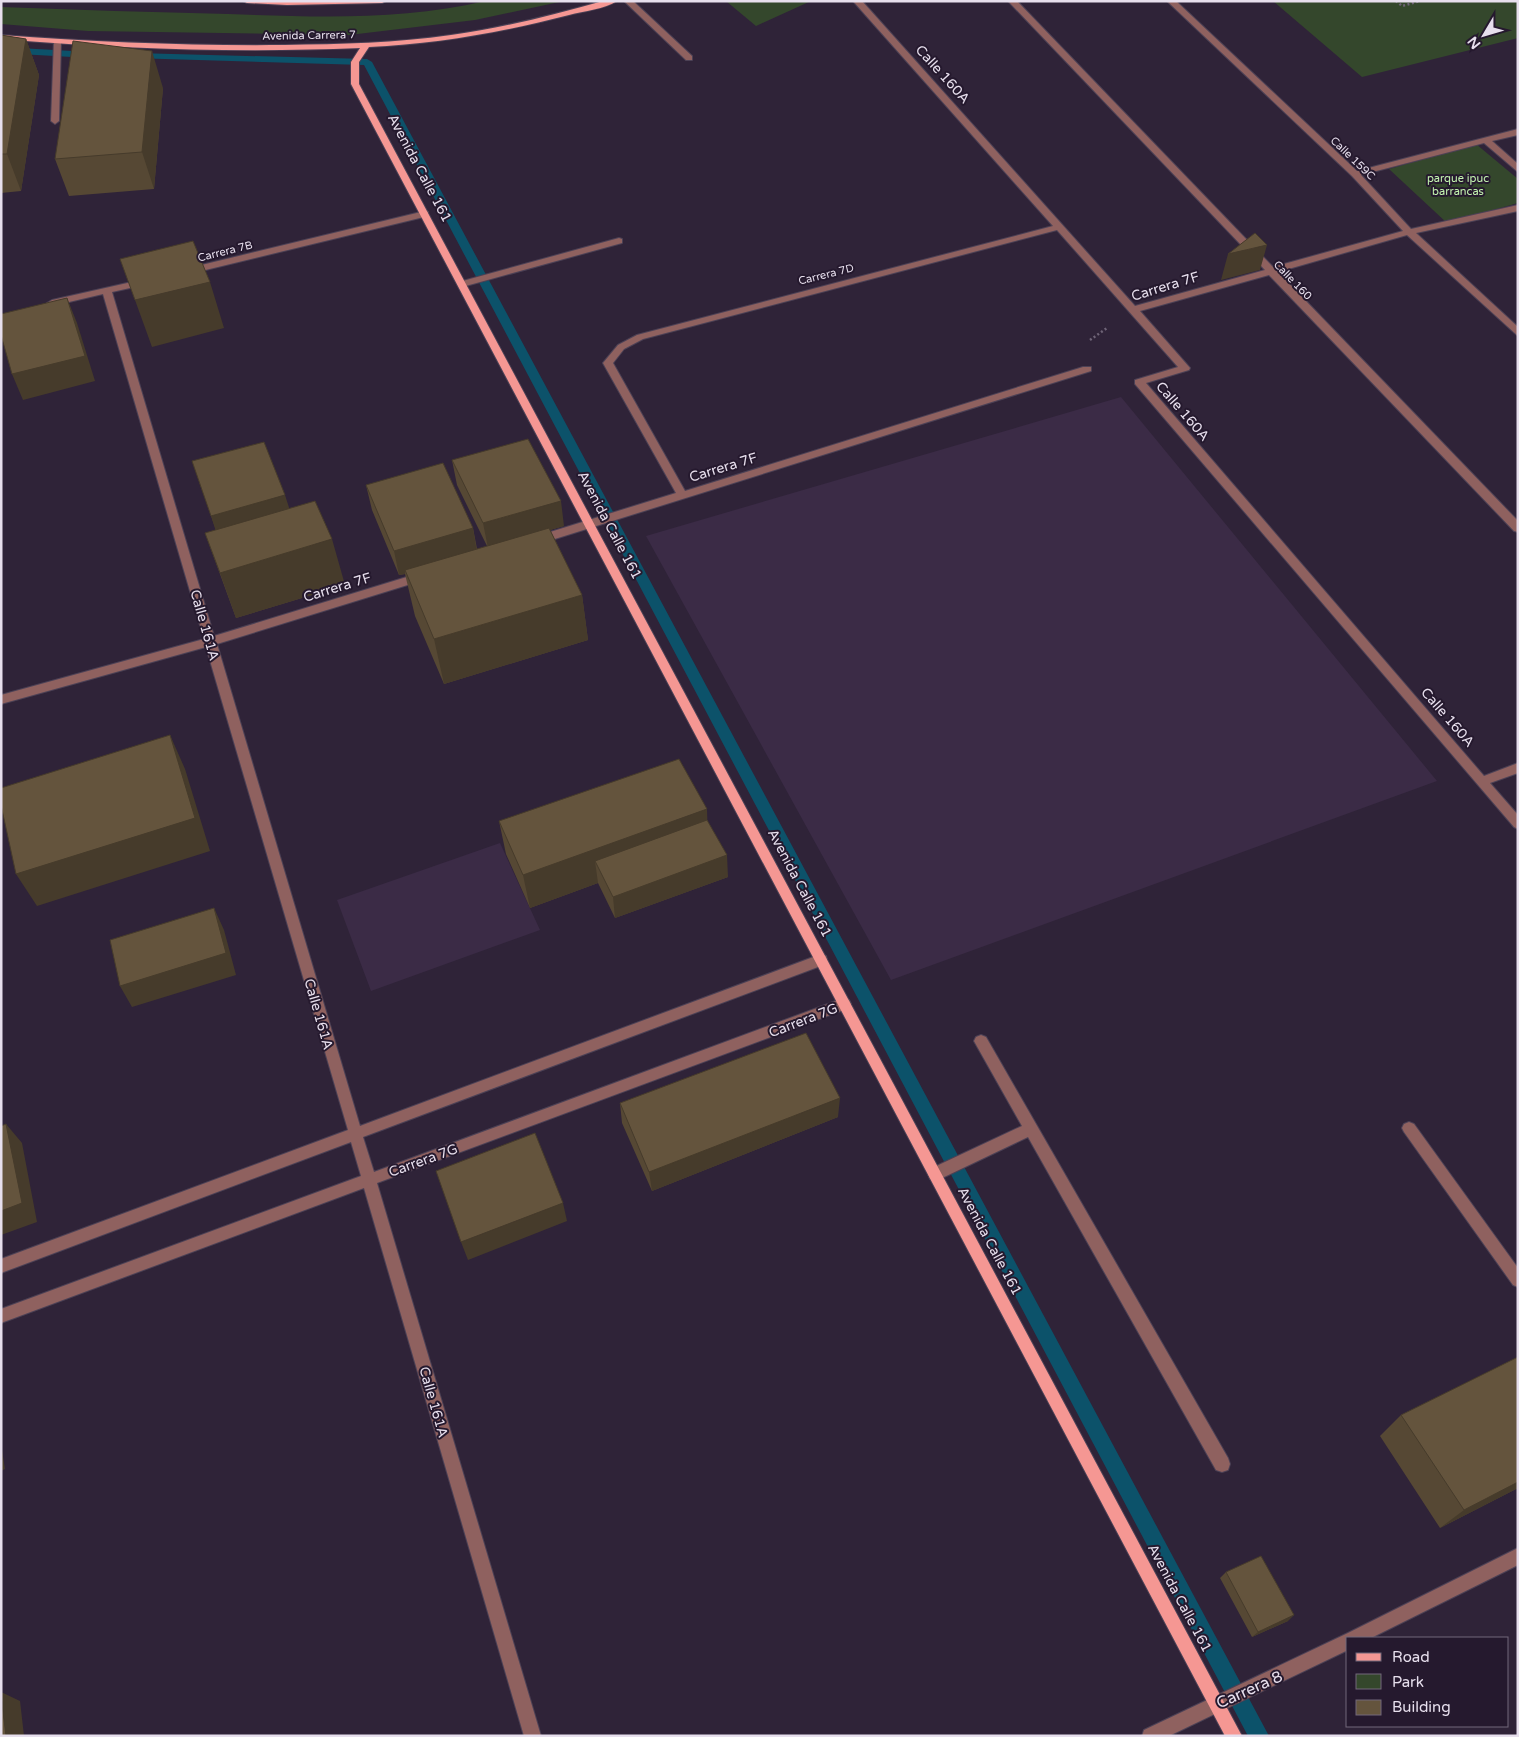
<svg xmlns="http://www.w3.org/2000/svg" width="1519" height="1737" viewBox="0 0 1519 1737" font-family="'Varela Round',sans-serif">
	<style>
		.built { fill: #3b2b46 }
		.green { fill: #34472c }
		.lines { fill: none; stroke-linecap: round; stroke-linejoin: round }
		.stream { fill: #0c526a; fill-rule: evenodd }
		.minor-casing { stroke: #4c4155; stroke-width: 2 }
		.major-casing { stroke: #4c4155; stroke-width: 2 }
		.path { stroke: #6f6477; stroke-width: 2.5; stroke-dasharray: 2 2.5; stroke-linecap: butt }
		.minor { fill: #8f615f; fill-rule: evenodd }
		.major { fill: #f59793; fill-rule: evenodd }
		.wall { fill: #564834 }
		.shaded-wall { fill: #463b2b }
		.building { fill: #64543d; stroke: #463b2b }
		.labels { text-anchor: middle; stroke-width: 4; stroke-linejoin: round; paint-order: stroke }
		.far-street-label { font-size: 11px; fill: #e7dfed; stroke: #25192e }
		.far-park-label { font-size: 11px; fill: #c3f4af; stroke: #25192e }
		.street-label { font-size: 14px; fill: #e7dfed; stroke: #25192e }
		.near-street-label { font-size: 16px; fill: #e7dfed; stroke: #25192e }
	</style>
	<rect width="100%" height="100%" fill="#2f2338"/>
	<path class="built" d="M 1121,397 L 1437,781 L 891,980 L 646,536 Z
		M 500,843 L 540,930 L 371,991 L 337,900 Z"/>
	<path class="green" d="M 485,1 L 564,1 L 475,20 L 349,35 L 88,31 L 1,24 L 1,7 C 77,10 153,12 228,14 C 314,17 401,21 485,1 Z
		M 726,1 L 811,1 L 756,26 Z
		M 1273,1 L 1518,1 L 1518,38 L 1362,77 Z
		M 1476,144 L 1518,179 L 1518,203 L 1447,223 L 1389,169 Z"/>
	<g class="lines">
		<path class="stream" d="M 1,47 L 90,52 L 95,55 L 90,58 L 1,53 Z
			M 135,53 L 367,59 L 372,62 L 1269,1736 L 1248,1736 L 364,65 L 131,58 L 130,56 Z"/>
		<defs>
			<path id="minor" d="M 624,1 L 633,1 L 692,56 L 692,60 L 686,60 Z
				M 853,1 L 862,1 L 1135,306 L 1265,270 L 1008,1 L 1017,1 L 1273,267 L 1403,231 L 1352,176 L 1167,1 L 1176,1 L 1357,171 L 1518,129 L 1518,135 L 1492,141 L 1518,164 L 1518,172 L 1484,143 L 1361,175 L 1411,229 L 1518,205 L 1518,211 L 1416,233 L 1518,327 L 1518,336 L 1407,235 L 1278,272 L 1518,521 L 1518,532 L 1514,531 L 1269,275 L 1140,311 L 1190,368 L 1189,370 L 1146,383 L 1484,776 L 1518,763 L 1518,773 L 1490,783 L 1518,815 L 1518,829 L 1514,827 L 1135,384 L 1135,380 L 1178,367 L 1057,230 L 643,339 L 624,349 L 613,363 L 685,491 L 1083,367 L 1091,367 L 1091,371 L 542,543 L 534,543 L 533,540 L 534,537 L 676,493 L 603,363 L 618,345 L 637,335 L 1053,226 Z
				M 54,39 L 61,41 L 59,121 L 55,124 L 51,121 Z
				M 425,211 L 428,212 L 428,216 L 189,274 L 184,271 L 189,268 Z
				M 619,238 L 622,239 L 622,243 L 462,287 L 457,284 L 459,282 Z
				M 145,279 L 148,280 L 148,284 L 112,292 L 214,636 L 423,572 L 428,576 L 427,579 L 217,644 L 360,1126 L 816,956 L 821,954 L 826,956 L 827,960 L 826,964 L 363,1137 L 374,1172 L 844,998 L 849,1000 L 851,1004 L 849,1008 L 377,1183 L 541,1736 L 524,1736 L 364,1188 L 1,1323 L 1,1309 L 361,1176 L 351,1142 L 1,1273 L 1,1259 L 348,1130 L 206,647 L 1,704 L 1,695 L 204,639 L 103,294 L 52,306 L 47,303 L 52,300 Z
				M 981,1035 L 986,1037 L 1228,1458 L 1230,1464 L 1228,1470 L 1222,1472 L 1216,1470 L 1028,1137 L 940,1179 L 935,1180 L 930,1179 L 928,1174 L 930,1169 L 1022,1126 L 974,1041 L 976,1037 Z
				M 1409,1122 L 1414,1124 L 1518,1268 L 1518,1287 L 1513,1285 L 1404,1132 L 1402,1128 L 1404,1124 Z
				M 1518,1548 L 1518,1565 L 1371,1638 L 1348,1638 L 1348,1650 L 1169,1736 L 1142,1736 L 1144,1730 L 1348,1633 Z"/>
			<path id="major" d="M 243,1 L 386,1 L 382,3 L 287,5 L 247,3 Z
				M 603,1 L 617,1 C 605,9 584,11 569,15 C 503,32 437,44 369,47 L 359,62 L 359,84 L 1242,1736 L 1225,1736 L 351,84 L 351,62 L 360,48 C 240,53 121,49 1,39 L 1,35 C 96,42 190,46 285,45 C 341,44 396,43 451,35 C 503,28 553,15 603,1 Z"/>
		</defs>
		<use href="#minor" class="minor-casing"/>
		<use href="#major" class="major-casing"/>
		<path class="path" d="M 1396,1 L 1402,6 L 1420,1
			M 1090,340 L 1107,328"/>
		<use href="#minor" class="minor"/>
		<use href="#major" class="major"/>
	</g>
	<path class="wall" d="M 1,35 L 26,39 L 39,75 L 21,191 L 1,193 Z
		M 163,88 L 154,189 L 69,196 L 55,159 Z
		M 452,460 L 564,526 L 550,530 L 582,595 L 588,640 L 444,684 L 415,616 L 405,574 L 399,575 L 372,510 L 366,485 L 473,528 L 477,549 L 487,546 L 457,485 Z
		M 192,461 L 289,509 L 345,585 L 236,618 L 205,533 L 216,530 Z
		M 707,820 L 728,877 L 615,918 L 598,883 L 530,908 L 506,854 L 499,821 Z
		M 620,1103 L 838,1117 L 652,1191 L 622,1123 Z
		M 1518,1357 L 1518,1488 L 1440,1528 L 1380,1436 L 1401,1415 Z
		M 1226,1572 L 1288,1621 L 1252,1637 L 1220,1578 Z"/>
	<path class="shaded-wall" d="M 26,39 L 39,75 L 21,191 L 7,154 Z
		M 152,51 L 163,88 L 154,189 L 142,152 Z
		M 1267,245 L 1260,270 L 1221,280 L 1228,254 Z
		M 210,282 L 224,328 L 152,347 L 135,300 Z
		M 67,298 L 77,323 L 95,381 L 23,400 L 12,374 Z
		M 285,495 L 293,520 L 219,541 L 211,516 Z
		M 561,501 L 564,526 L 488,548 L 483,523 Z
		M 473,528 L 477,552 L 405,570 L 405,574 L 399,575 L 394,551 Z
		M 332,539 L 345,585 L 236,618 L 220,573 Z
		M 582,595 L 588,640 L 444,684 L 434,639 Z
		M 170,735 L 185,769 L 210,851 L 37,906 L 16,874 Z
		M 707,809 L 708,842 L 595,861 L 598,883 L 530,908 L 523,875 Z
		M 727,855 L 728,877 L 615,918 L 613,897 Z
		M 214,908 L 224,930 L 236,975 L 132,1007 L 120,986 Z
		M 840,1098 L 838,1117 L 652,1191 L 649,1172 Z
		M 6,1124 L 22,1143 L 37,1222 L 1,1235 L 1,1211 Z
		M 563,1203 L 567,1221 L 468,1260 L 461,1242 Z
		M 1,1444 L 5,1469 L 1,1471 Z
		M 1518,1482 L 1518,1488 L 1440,1528 L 1464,1510 Z
		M 1294,1615 L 1288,1621 L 1252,1637 L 1258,1632 Z
		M 1,1692 L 20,1701 L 24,1736 L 6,1736 Z"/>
	<path class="building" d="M 1,35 L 26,39 L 7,154 L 1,154 Z
		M 73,41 L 152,51 L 142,152 L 55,159 Z
		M 1255,233 L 1267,245 L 1228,254 Z
		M 193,241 L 210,282 L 135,300 L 120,259 Z
		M 67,298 L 85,356 L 12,374 L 1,335 L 1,314 Z
		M 528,439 L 561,501 L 483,523 L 452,460 Z
		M 264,442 L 285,495 L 211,516 L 192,461 Z
		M 443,463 L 473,528 L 394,551 L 366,485 Z
		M 315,501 L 332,539 L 220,573 L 205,533 Z
		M 549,528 L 582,595 L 434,639 L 405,570 Z
		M 170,735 L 195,818 L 16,874 L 1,805 L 1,788 Z
		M 679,759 L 707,809 L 523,875 L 499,821 Z
		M 707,820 L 727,855 L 613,897 L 595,861 Z
		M 214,908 L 226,953 L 120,986 L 110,940 Z
		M 806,1033 L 840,1098 L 649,1172 L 620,1103 Z
		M 6,1124 L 22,1203 L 1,1211 L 1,1126 Z
		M 535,1133 L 563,1203 L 461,1242 L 436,1171 Z
		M 1518,1357 L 1518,1482 L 1464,1510 L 1401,1415 Z
		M 1261,1556 L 1294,1615 L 1258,1632 L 1226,1572 Z
		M 1,1695 L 6,1736 L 1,1736 Z"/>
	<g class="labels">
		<g class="far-street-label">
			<text transform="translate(309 35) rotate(-1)" y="4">Avenida Carrera 7</text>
			<text transform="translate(1353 158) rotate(44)" y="4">Calle 159C</text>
			<text transform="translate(225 251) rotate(-14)" y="4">Carrera 7B</text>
			<text transform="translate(826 274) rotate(-14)" y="4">Carrera 7D</text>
			<text transform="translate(1293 280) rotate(46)" y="4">Calle 160</text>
		</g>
		<g class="far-park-label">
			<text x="1458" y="182">parque ipuc<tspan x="1458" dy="13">barrancas</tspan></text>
		</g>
		<g class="street-label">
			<text transform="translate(943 74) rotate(48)" y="5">Calle 160A</text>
			<text transform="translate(420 168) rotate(62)" y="5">Avenida Calle 161</text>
			<text transform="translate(1165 286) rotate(-17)" y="5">Carrera 7F</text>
			<text transform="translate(1183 411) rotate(49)" y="5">Calle 160A</text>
			<text transform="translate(723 467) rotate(-17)" y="5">Carrera 7F</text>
			<text transform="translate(610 525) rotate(62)" y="5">Avenida Calle 161</text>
			<text transform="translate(337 587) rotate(-17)" y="5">Carrera 7F</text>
			<text transform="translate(205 625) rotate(74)" y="5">Calle 161A</text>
			<text transform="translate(1448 717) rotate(49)" y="5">Calle 160A</text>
			<text transform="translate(800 883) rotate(62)" y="5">Avenida Calle 161</text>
			<text transform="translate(319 1014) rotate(74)" y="5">Calle 161A</text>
			<text transform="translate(803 1020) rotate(-21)" y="5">Carrera 7G</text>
			<text transform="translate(423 1160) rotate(-20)" y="5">Carrera 7G</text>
			<text transform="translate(990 1241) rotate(62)" y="5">Avenida Calle 161</text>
			<text transform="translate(434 1402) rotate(74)" y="5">Calle 161A</text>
			<text transform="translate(1180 1598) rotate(62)" y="5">Avenida Calle 161</text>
		</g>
		<g class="near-street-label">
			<text transform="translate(1249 1689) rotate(-24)" y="6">Carrera 8</text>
		</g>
	</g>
	<rect width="1519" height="1737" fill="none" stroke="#e7dfed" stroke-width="5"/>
	<rect x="1346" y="1637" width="162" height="90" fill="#25192e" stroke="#73687a"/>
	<rect x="1356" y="1653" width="25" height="8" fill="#f59793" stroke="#73687a"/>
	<text x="1392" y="1662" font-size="15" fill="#e7dfed">Road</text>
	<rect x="1356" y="1674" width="25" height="15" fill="#34472c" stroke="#73687a"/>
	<text x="1392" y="1687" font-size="15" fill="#e7dfed">Park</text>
	<rect x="1356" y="1700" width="25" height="15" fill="#64543d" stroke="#73687a"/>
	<text x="1392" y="1712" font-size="15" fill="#e7dfed">Building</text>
	<g transform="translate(1484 35) rotate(232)" stroke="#25192e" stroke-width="4" paint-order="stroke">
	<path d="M0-4L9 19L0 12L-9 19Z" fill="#e7dfed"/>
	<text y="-8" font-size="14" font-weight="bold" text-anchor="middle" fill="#e7dfed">N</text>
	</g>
</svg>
